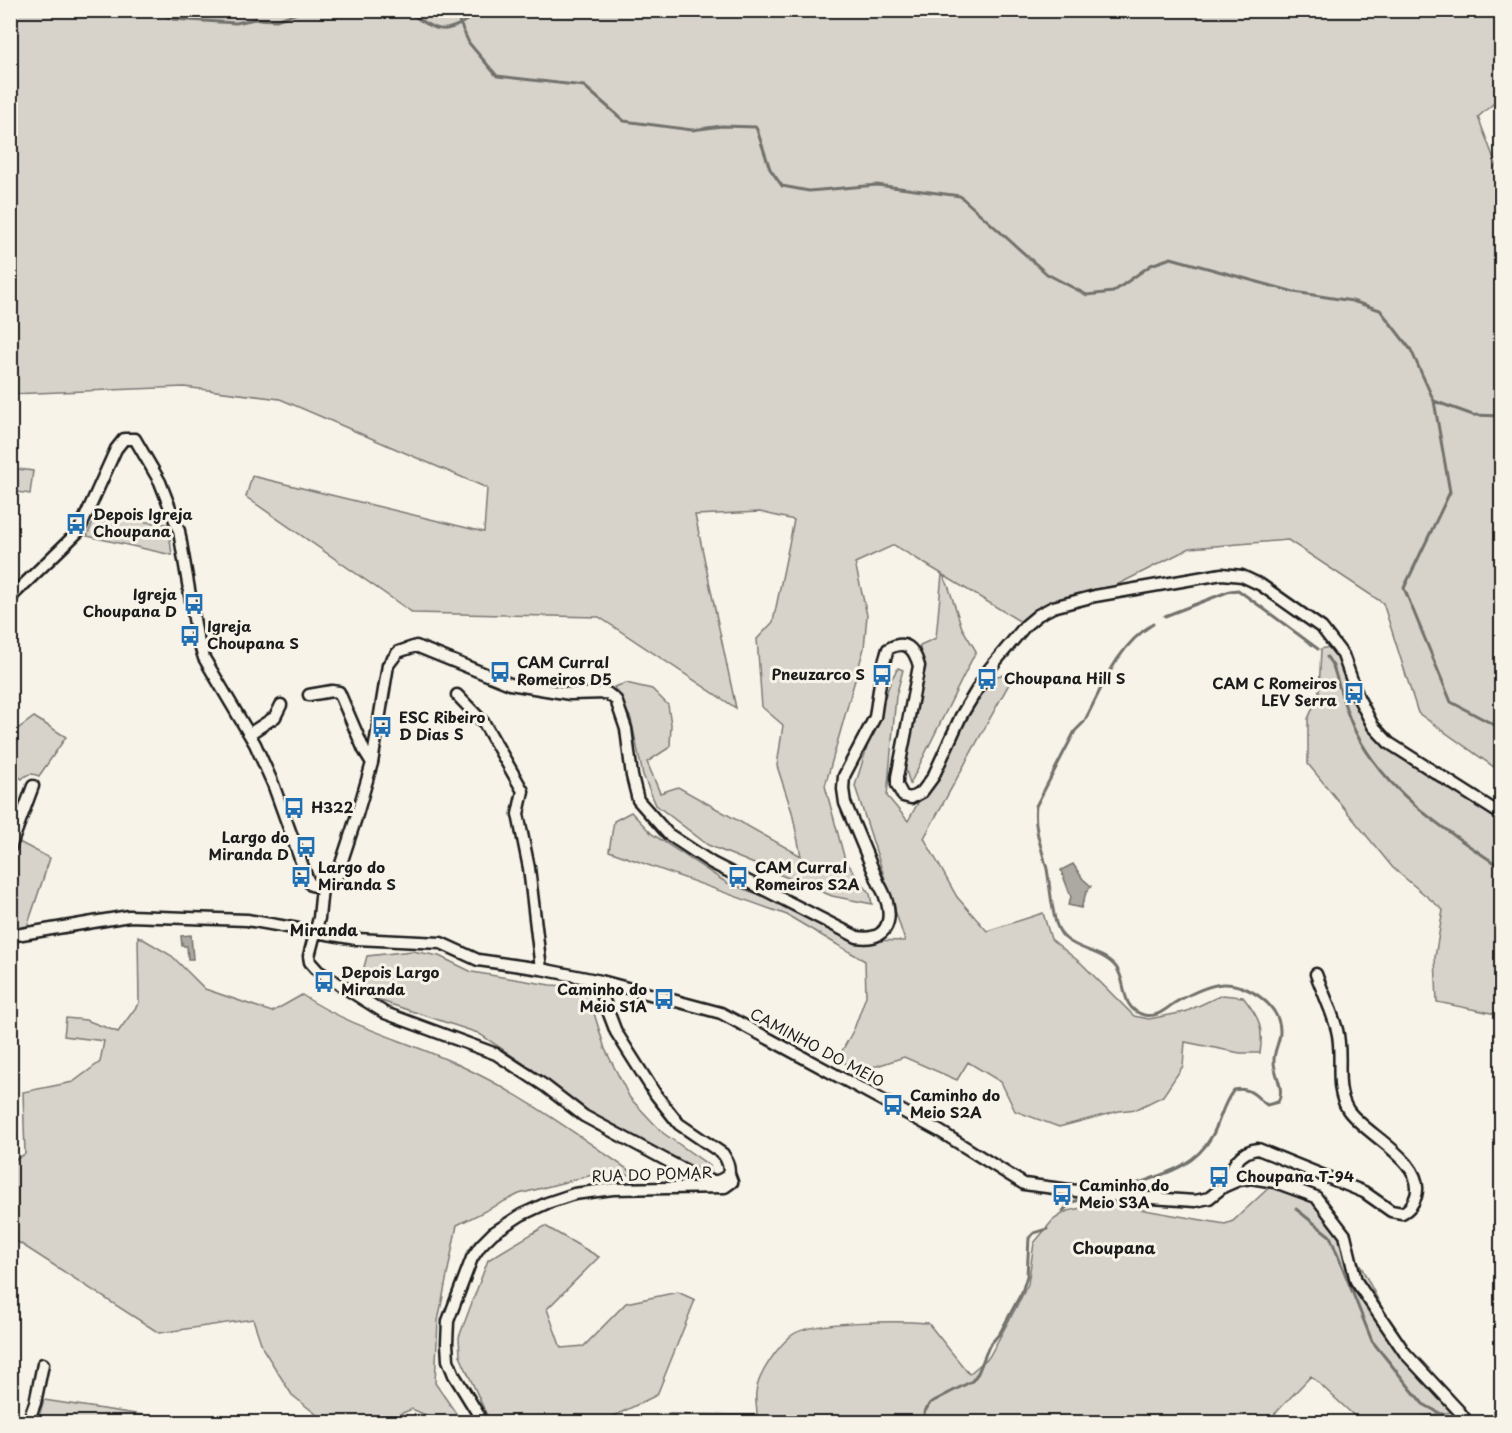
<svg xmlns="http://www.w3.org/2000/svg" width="1512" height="1433" viewBox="0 0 1512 1433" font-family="'Playpen Sans',sans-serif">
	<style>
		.green { fill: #d7d3cb; stroke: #7a7874; stroke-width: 1.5 }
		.water { fill: #aca9a2; stroke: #72716c; stroke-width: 1.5 }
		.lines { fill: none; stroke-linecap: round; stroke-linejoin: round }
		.stream { stroke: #72716c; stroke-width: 3 }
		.minor-casing { stroke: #1c1c1c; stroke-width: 15 }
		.minor { stroke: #f7f3e8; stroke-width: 10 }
		.labels { text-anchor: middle; stroke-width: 6; stroke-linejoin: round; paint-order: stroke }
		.poi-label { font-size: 15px; font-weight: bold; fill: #1c1c1c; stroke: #f7f3e8; text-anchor: start }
		.street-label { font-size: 15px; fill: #1c1c1c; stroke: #f7f3e8 }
		.neighbourhood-label { font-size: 16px; font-weight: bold; fill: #1c1c1c; stroke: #f7f3e8 }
	</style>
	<rect width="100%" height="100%" fill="#f7f3e8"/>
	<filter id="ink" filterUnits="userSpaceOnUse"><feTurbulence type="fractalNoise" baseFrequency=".0167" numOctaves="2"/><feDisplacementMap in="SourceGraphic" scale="12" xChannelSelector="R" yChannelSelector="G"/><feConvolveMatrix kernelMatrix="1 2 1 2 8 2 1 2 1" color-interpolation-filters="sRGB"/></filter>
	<g filter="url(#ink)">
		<path class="green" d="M 10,11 L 1501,11 L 1501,97 L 1478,117 L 1502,180 L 1501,772 L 1418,713 L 1383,603 L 1288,540 L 1190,548 L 1095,596 L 1026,625 L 943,575 L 948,585 L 962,628 L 976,651 L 910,784 L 904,763 L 920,689 L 920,645 L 936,638 L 942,574 L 894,545 L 855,563 L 867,615 L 864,648 L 825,786 L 845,860 L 870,894 L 872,904 L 832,896 L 708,845 L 656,805 L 643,775 L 631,719 L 614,687 L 626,683 L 652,689 L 668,705 L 671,724 L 670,747 L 647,762 L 660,793 L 678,787 L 801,856 L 792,812 L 777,766 L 783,725 L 762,707 L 757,639 L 773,622 L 794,520 L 760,512 L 695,515 L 736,708 L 599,617 L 413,613 L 246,497 L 252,476 L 484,532 L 487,488 L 280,399 L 184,387 L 11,394 Z
			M 11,468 L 33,471 L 30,494 L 11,491 Z
			M 95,517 L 168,524 L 172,555 L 87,536 Z
			M 1337,645 L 1373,726 L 1501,815 L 1501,1015 L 1437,1002 L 1435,957 L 1443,910 L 1393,868 L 1308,764 L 1308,719 L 1319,693 L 1321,649 Z
			M 898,668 L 903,670 L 896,696 L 887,796 L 908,821 L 987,677 L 1004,675 L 1010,682 L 924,838 L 957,897 L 987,931 L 1043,913 L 1051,939 L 1082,964 L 1134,1016 L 1149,1019 L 1185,1012 L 1222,995 L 1243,997 C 1259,1017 1264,1027 1260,1053 L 1240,1053 L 1185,1042 L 1183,1066 L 1163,1096 L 1137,1109 L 1119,1111 L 1059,1127 L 1015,1111 L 1001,1082 L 968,1062 L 957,1080 L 904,1057 L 877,1066 L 858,1068 L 837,1060 L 854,1029 L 866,996 L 865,961 L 787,915 L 609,851 L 614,821 L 631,812 L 652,834 L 727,883 L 802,910 L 870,940 L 905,941 L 855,786 L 871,734 L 892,678 Z
			M 34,717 L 66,737 L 39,776 C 32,773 28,773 22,779 L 11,772 L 11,734 Z
			M 19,842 L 50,858 L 27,927 L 11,928 L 11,865 Z
			M 138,936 L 172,956 L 205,989 L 272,1012 L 302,995 C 351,1028 409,1041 461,1066 C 524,1095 580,1137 636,1175 L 600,1173 L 519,1194 L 457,1225 L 438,1321 L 435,1383 L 462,1422 L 442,1422 L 412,1409 L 381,1422 L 326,1422 L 292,1395 L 263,1349 L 253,1319 L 159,1333 L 18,1242 L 11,1239 L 11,1162 L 25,1154 L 23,1092 L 73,1082 L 100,1062 L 104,1041 L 64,1036 L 66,1018 L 86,1020 L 118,1032 L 139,1003 Z
			M 412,951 L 439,956 L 472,972 L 550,985 L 586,987 L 605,1049 L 630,1098 L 663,1133 L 710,1166 L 711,1175 L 586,1114 L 532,1069 L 478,1033 L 381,1001 L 360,982 L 367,956 Z
			M 1275,1182 L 1316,1197 L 1345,1235 L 1405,1353 L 1459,1411 L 1410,1418 L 1360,1421 L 1311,1376 L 1267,1422 L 641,1422 L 663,1414 L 757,1415 C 757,1408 755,1399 756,1392 C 758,1374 778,1346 792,1335 C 812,1320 902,1321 928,1323 L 969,1374 L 989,1357 L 1018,1304 L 1028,1284 L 1034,1243 L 1053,1220 L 1067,1211 L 1104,1203 L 1225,1224 L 1233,1221 Z
			M 545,1226 L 599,1257 L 547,1309 L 561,1348 L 584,1346 L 626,1303 L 678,1292 L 695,1300 L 657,1395 L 602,1422 L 490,1422 L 460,1356 L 459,1337 L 488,1260 Z
			M 44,1400 L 142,1415 L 142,1422 L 37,1422 Z"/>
		<path class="water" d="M 1073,864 L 1083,879 L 1091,886 L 1086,893 L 1081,908 L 1068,905 L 1071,897 L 1061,870 Z
			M 191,935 L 193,959 L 188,959 L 187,946 L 182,946 L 181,936 Z"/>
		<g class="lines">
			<path class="stream" d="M 155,10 L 172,19 L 236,23 L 255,19 L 276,20 L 306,10
				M 406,10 C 443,37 445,34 483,10
				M 454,10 L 469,43 L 497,76 L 584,86 L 624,121 L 692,130 L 722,126 L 756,127 L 770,169 L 782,186 L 809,191 L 877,185 L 960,196 L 1047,274 L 1087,295 L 1113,292 L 1151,265 L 1171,258 L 1294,292 L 1352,301 L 1380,310 L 1411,350 L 1434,401 L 1473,415 L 1502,416
				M 1434,401 L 1450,492 L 1404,588 L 1451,702 L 1502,729
				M 1165,616 L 1230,591 L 1238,590 L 1318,649
				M 1327,657 L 1333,666 C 1340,688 1345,711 1355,731 C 1385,792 1447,832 1502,868
				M 1119,1190 C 1153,1176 1192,1172 1212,1136 C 1220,1122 1223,1102 1234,1090 C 1250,1086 1256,1097 1267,1105 L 1278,1102 C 1285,1089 1275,1076 1274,1063 C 1273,1051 1280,1043 1280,1032 C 1281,1005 1247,983 1223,984 C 1207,985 1190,994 1176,1002 C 1165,1009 1158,1018 1144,1015 C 1119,1008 1128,983 1116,967 C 1103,951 1079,951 1065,938 C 1060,934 1058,928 1056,923 C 1051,905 1050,886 1047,869 C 1042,849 1033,827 1036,806 L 1075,731 L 1084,722 C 1103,686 1117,646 1153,624
				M 1296,1209 L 1330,1236 L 1372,1341 L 1423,1404 L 1456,1422
				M 1063,1211 L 1070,1203 L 1079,1200
				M 925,1422 L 924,1413 L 930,1403 L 972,1381 L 978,1373 L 989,1346 L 1000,1333 L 1022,1292 L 1027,1276 L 1029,1238 L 1034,1233 L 1047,1229"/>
			<defs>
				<path id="minor" d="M 10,601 L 14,594 L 79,531 L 116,449 L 124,439 L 135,439 L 160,482 L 179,531 L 197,636 L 204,658 L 255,744 L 273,784 L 307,878 L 311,885 L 322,887
					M 309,695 L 332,691 L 339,692 L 364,750 L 372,763
					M 457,695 L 484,723 L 523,791 L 518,814 L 529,868 L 541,969
					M 249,734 L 275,717 L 281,705
					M 10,848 L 33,786
					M 322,887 L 330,885 L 337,876 L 356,818 L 372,763 L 388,665 L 398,652 L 416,646 L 510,684 L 570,694 L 607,693 L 616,700 L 626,729 L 632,776 L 638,800 L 668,834 L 712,863 L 857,937 C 895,943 894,908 879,884 L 845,803 L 843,789 L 844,776 L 875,717 L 882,669 L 888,649 C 906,639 914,648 919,666 L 897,777 L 897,785 L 903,796 L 911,798 L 922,792 L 933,777 L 961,716 L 990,668 L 1026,625 L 1038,615 L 1053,607 L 1095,596 L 1222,574 L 1242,576 L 1261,585 L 1322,628 L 1343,655 L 1358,697 L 1373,726 L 1389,743 L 1502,815
					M 322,887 L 319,918 L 309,956 L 310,962 L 318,971 L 385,1013 L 496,1054 L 545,1086 L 584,1116 L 701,1179 C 714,1182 719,1183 729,1174 C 729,1166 728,1161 723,1154 L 679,1124 L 656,1095 L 616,1032 L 603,998 L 601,981
					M 10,936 L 129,916 L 247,920 L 356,939 L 441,943 L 478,960 L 541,969 L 601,981 L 721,1013 L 941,1132 L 1024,1184 L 1107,1195 L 1195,1201 L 1209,1198 L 1223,1187 L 1239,1180 L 1251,1178 L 1275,1182 L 1316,1197 L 1345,1235 L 1356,1281 L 1405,1353 L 1459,1411 L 1467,1422
					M 1223,1187 C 1231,1170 1237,1151 1258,1149 L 1364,1192 L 1391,1211 L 1402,1213 C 1410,1209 1413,1204 1416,1196 C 1426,1161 1365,1135 1348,1110 C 1333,1086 1344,1057 1337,1030 C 1332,1011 1323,993 1316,974
					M 28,1422 L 35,1403 L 43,1364
					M 480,1422 L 478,1414 L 454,1375 L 448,1360 L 447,1343 L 448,1321 L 472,1258 L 481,1245 L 493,1233 L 521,1215 L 547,1203 L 574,1194 L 613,1189 L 725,1187 L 732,1182 L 729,1174"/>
			</defs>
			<use href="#minor" class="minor-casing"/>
			<use href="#minor" class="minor"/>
		</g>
	</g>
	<defs>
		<symbol id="bus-bare" viewBox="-9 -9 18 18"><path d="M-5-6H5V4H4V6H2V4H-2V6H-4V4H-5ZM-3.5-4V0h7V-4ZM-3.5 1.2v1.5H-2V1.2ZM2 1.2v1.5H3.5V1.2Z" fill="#1f6fb2" stroke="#f7f3e8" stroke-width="2.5" paint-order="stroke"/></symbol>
	</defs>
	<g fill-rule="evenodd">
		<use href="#bus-bare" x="61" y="509" width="30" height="30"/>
		<use href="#bus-bare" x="179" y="589" width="30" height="30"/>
		<use href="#bus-bare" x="175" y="621" width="30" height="30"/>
		<use href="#bus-bare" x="485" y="657" width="30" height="30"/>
		<use href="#bus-bare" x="867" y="660" width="30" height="30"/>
		<use href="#bus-bare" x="972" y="664" width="30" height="30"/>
		<use href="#bus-bare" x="1339" y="678" width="30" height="30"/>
		<use href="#bus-bare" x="367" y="712" width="30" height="30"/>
		<use href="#bus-bare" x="279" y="793" width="30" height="30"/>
		<use href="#bus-bare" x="291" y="832" width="30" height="30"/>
		<use href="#bus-bare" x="286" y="862" width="30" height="30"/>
		<use href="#bus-bare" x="723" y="862" width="30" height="30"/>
		<use href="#bus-bare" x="309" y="967" width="30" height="30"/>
		<use href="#bus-bare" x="649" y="984" width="30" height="30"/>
		<use href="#bus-bare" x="878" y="1090" width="30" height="30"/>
		<use href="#bus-bare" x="1204" y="1162" width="30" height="30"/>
		<use href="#bus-bare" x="1047" y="1180" width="30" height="30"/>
	</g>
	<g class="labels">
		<g class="poi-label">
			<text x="93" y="520">Depois Igreja<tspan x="93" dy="17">Choupana</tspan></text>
			<text x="177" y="600" text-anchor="end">Igreja<tspan x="177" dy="17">Choupana D</tspan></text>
			<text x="207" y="632">Igreja<tspan x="207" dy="17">Choupana S</tspan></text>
			<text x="517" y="668">CAM Curral<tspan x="517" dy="17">Romeiros D5</tspan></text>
			<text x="865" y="680" text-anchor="end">Pneuzarco S</text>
			<text x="1004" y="684">Choupana Hill S</text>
			<text x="1337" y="689" text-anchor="end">CAM C Romeiros<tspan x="1337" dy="17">LEV Serra</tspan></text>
			<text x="399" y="723">ESC Ribeiro<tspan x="399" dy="17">D Dias S</tspan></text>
			<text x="311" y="813">H322</text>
			<text x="289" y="843" text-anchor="end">Largo do<tspan x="289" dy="17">Miranda D</tspan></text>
			<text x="318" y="873">Largo do<tspan x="318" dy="17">Miranda S</tspan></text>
			<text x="755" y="873">CAM Curral<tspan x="755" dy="17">Romeiros S2A</tspan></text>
			<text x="341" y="978">Depois Largo<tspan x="341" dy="17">Miranda</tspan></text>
			<text x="647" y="995" text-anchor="end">Caminho do<tspan x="647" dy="17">Meio S1A</tspan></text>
			<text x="910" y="1101">Caminho do<tspan x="910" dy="17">Meio S2A</tspan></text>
			<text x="1236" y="1182">Choupana T-94</text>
			<text x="1079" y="1191">Caminho do<tspan x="1079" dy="17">Meio S3A</tspan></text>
		</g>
		<g class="street-label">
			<text transform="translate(817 1048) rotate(28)" y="5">CAMINHO DO MEIO</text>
			<text transform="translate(652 1175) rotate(-2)" y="5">RUA DO POMAR</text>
		</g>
		<g class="neighbourhood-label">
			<text x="324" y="936">Miranda</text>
			<text x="1114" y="1254">Choupana</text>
		</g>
	</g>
	<rect width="1512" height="1433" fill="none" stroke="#f7f3e8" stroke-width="36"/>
	<rect x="18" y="18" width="1476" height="1397" fill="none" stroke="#1c1c1c" stroke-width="2" filter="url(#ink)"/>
</svg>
